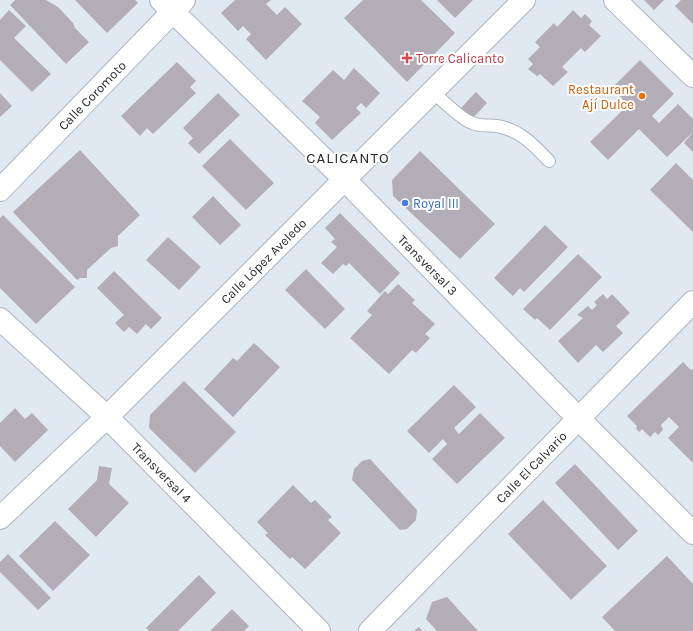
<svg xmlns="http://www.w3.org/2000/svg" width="693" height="631" viewBox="0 0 693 631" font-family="Karla,sans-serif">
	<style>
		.building { fill: #b3adb8 }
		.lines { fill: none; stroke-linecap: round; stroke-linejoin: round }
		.lane-casing { stroke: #abb3bc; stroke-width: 14 }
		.street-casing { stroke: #abb3bc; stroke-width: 24 }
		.lane { stroke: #fff; stroke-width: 12 }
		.street { stroke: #fff; stroke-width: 22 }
		.health-dot { fill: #e0444e; stroke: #fff; stroke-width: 1.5 }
		.food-dot { fill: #e8710a; stroke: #fff; stroke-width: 1.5 }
		.shop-dot { fill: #3f7fe0; stroke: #fff; stroke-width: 1.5 }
		.labels { text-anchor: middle; stroke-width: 4; stroke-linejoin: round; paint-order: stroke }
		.health-label { font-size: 13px; fill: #be3a42; stroke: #fff; text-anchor: start }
		.food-label { font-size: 13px; fill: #c56008; stroke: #fff; text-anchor: end }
		.street-label { font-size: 13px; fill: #25282c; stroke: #fff }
		.shop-label { font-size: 13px; fill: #366cbe; stroke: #fff; text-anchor: start }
		.quarter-label { font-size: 15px; letter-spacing: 1px; fill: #25282c; stroke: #fff }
	</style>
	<rect width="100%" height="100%" fill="#e0e8f2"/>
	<path class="building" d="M 15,0 L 46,0 L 58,7 L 73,23 L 75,28 L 89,42 L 66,64 L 10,5 Z
		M 75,0 L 135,0 L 138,3 L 107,33 Z
		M 235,0 L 271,0 L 266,4 L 277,15 L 285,7 L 302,24 L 266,60 L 246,39 L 251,34 L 243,26 L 238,31 L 221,13 Z
		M 363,0 L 421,0 L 455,33 L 407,82 L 344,18 Z
		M 437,0 L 473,0 L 455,18 Z
		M 644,0 L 664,0 L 654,10 Z
		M 681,0 L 693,0 L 693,24 L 675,6 Z
		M 9,10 L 26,26 L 14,38 L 51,74 L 32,92 L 0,60 L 0,20 Z
		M 573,10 L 581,18 L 585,14 L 592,21 L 589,25 L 601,36 L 585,52 L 581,48 L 562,67 L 568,72 L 553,86 L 540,74 L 537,76 L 528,69 L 533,64 L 528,59 L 540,47 L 535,42 L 554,23 L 557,27 Z
		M 640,60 L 674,94 L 652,116 L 659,123 L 678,104 L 693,119 L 693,132 L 667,157 L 639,129 L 608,160 L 590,142 L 628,105 L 612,88 Z
		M 177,62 L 196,81 L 190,87 L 196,93 L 153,134 L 147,128 L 140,136 L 121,116 Z
		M 354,68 L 380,93 L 366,108 L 361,103 L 356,108 L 361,113 L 332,140 L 315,123 L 320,117 L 302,101 L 333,70 L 344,80 Z
		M 476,92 L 487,103 L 472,119 L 461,108 Z
		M 0,93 L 12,106 L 0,117 Z
		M 218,93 L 240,115 L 199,154 L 188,143 L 193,138 L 183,128 Z
		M 693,132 L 693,152 L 684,143 Z
		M 230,139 L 274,183 L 246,210 L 202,166 Z
		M 80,150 L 140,215 L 118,236 L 118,246 L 111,248 L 87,270 L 87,278 L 80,278 L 77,280 L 13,212 Z
		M 420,151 L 495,224 L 460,259 L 393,196 L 392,180 Z
		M 676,163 L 693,180 L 693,232 L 650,190 Z
		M 213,196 L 241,225 L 220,245 L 192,217 Z
		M 340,213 L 400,273 L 380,294 L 349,263 L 346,266 L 343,264 L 333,274 L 321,263 L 337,247 L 331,242 L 335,239 L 325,228 Z
		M 3,215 L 75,287 L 36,324 L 0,288 L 0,218 Z
		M 545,225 L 568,247 L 524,292 L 520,288 L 513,296 L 494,278 Z
		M 168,237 L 201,267 L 179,290 L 146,260 Z
		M 578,254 L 602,277 L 550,330 L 537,318 L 535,320 L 523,309 Z
		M 306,269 L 345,309 L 325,329 L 285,290 Z
		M 114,271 L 162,318 L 151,329 L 146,324 L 137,334 L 129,327 L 124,332 L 115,323 L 124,315 L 97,288 Z
		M 398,284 L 415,300 L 412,303 L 435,324 L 425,334 L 430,338 L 416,353 L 412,350 L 389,374 L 350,338 L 372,315 L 367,311 L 385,291 L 388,294 Z
		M 603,294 L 607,299 L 612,294 L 630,313 L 616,326 L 623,333 L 603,352 L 596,345 L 578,363 L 558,341 L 583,318 L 577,315 L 588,306 L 592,310 L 597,305 L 594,302 Z
		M 254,343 L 280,367 L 233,417 L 204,389 L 233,358 L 237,361 Z
		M 683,362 L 691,370 L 693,369 L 693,463 L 668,438 L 679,427 L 669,417 L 661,425 L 663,430 L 658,435 L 655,432 L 650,437 L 642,429 L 639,432 L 636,428 L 637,426 L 627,416 Z
		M 184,381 L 236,432 L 195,473 L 149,428 L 150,415 Z
		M 454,385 L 476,407 L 454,428 L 459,434 L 480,413 L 505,438 L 457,484 L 432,459 L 447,444 L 443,439 L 429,453 L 407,431 Z
		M 15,408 L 25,419 L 32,413 L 48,430 L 15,462 L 0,446 L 0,423 Z
		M 370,459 L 417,510 L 416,520 L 407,529 L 400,530 L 352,480 L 354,469 L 362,461 Z
		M 575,464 L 638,531 L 618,550 L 555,483 Z
		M 99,466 L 112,468 L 109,484 L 129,503 L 96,537 L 68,509 L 97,480 Z
		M 293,485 L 311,503 L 315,500 L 332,517 L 328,520 L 341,533 L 305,569 L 292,557 L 290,559 L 265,535 L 268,533 L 257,522 Z
		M 543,500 L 607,566 L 571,600 L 508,534 Z
		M 55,521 L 90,555 L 53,591 L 19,556 Z
		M 8,554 L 51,598 L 38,610 L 0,572 L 0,562 Z
		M 667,556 L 693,584 L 693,631 L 615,631 L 602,617 Z
		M 199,575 L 216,593 L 178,631 L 149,631 L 146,628 Z
		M 447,597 L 478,631 L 437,631 L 426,619 L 432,602 Z
		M 232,609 L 249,626 L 244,631 L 210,631 Z
		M 419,627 L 422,631 L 414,631 Z"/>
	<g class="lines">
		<defs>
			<path id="lane" d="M 432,91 C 441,99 460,118 470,122 C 483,128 485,124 497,126 C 520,130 534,145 549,161"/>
			<g id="street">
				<path id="s1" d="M 161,0 L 344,179 L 578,418 L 693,533"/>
				<path d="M 615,0 L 693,76"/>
				<path id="s2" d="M 0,190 L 184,0"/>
				<path id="s3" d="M 0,319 L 107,417 L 319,631"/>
				<path id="s4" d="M 0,518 L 107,417 L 524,0"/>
				<path id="s5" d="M 370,631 L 693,302"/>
			</g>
		</defs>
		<use href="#lane" class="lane-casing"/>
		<use href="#street" class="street-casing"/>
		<use href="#lane" class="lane"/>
		<use href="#street" class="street"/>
	</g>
	<path class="health-dot" d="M405 52h4v4h4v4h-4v4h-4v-4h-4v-4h4z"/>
	<circle class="food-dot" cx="642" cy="96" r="4"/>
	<circle class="shop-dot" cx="405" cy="203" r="4"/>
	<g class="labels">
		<g class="health-label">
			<text x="416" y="63">Torre Calicanto</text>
		</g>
		<g class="food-label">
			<text x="634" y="94">Restaurant<tspan x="634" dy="15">Ají Dulce</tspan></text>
		</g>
		<g class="street-label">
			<text dy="5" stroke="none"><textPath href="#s2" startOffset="132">Calle Coromoto</textPath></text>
			<text dy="5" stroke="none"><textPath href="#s4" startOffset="368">Calle López Aveledo</textPath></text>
			<text dy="5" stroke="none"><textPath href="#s1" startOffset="376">Transversal 3</textPath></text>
			<text dy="5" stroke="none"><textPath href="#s5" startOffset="230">Calle El Calvario</textPath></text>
			<text dy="5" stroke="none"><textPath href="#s3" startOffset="223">Transversal 4</textPath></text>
		</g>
		<g class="shop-label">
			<text x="413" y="208">Royal III</text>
		</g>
		<g class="quarter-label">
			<text x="348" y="163">CALICANTO</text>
		</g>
	</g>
</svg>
